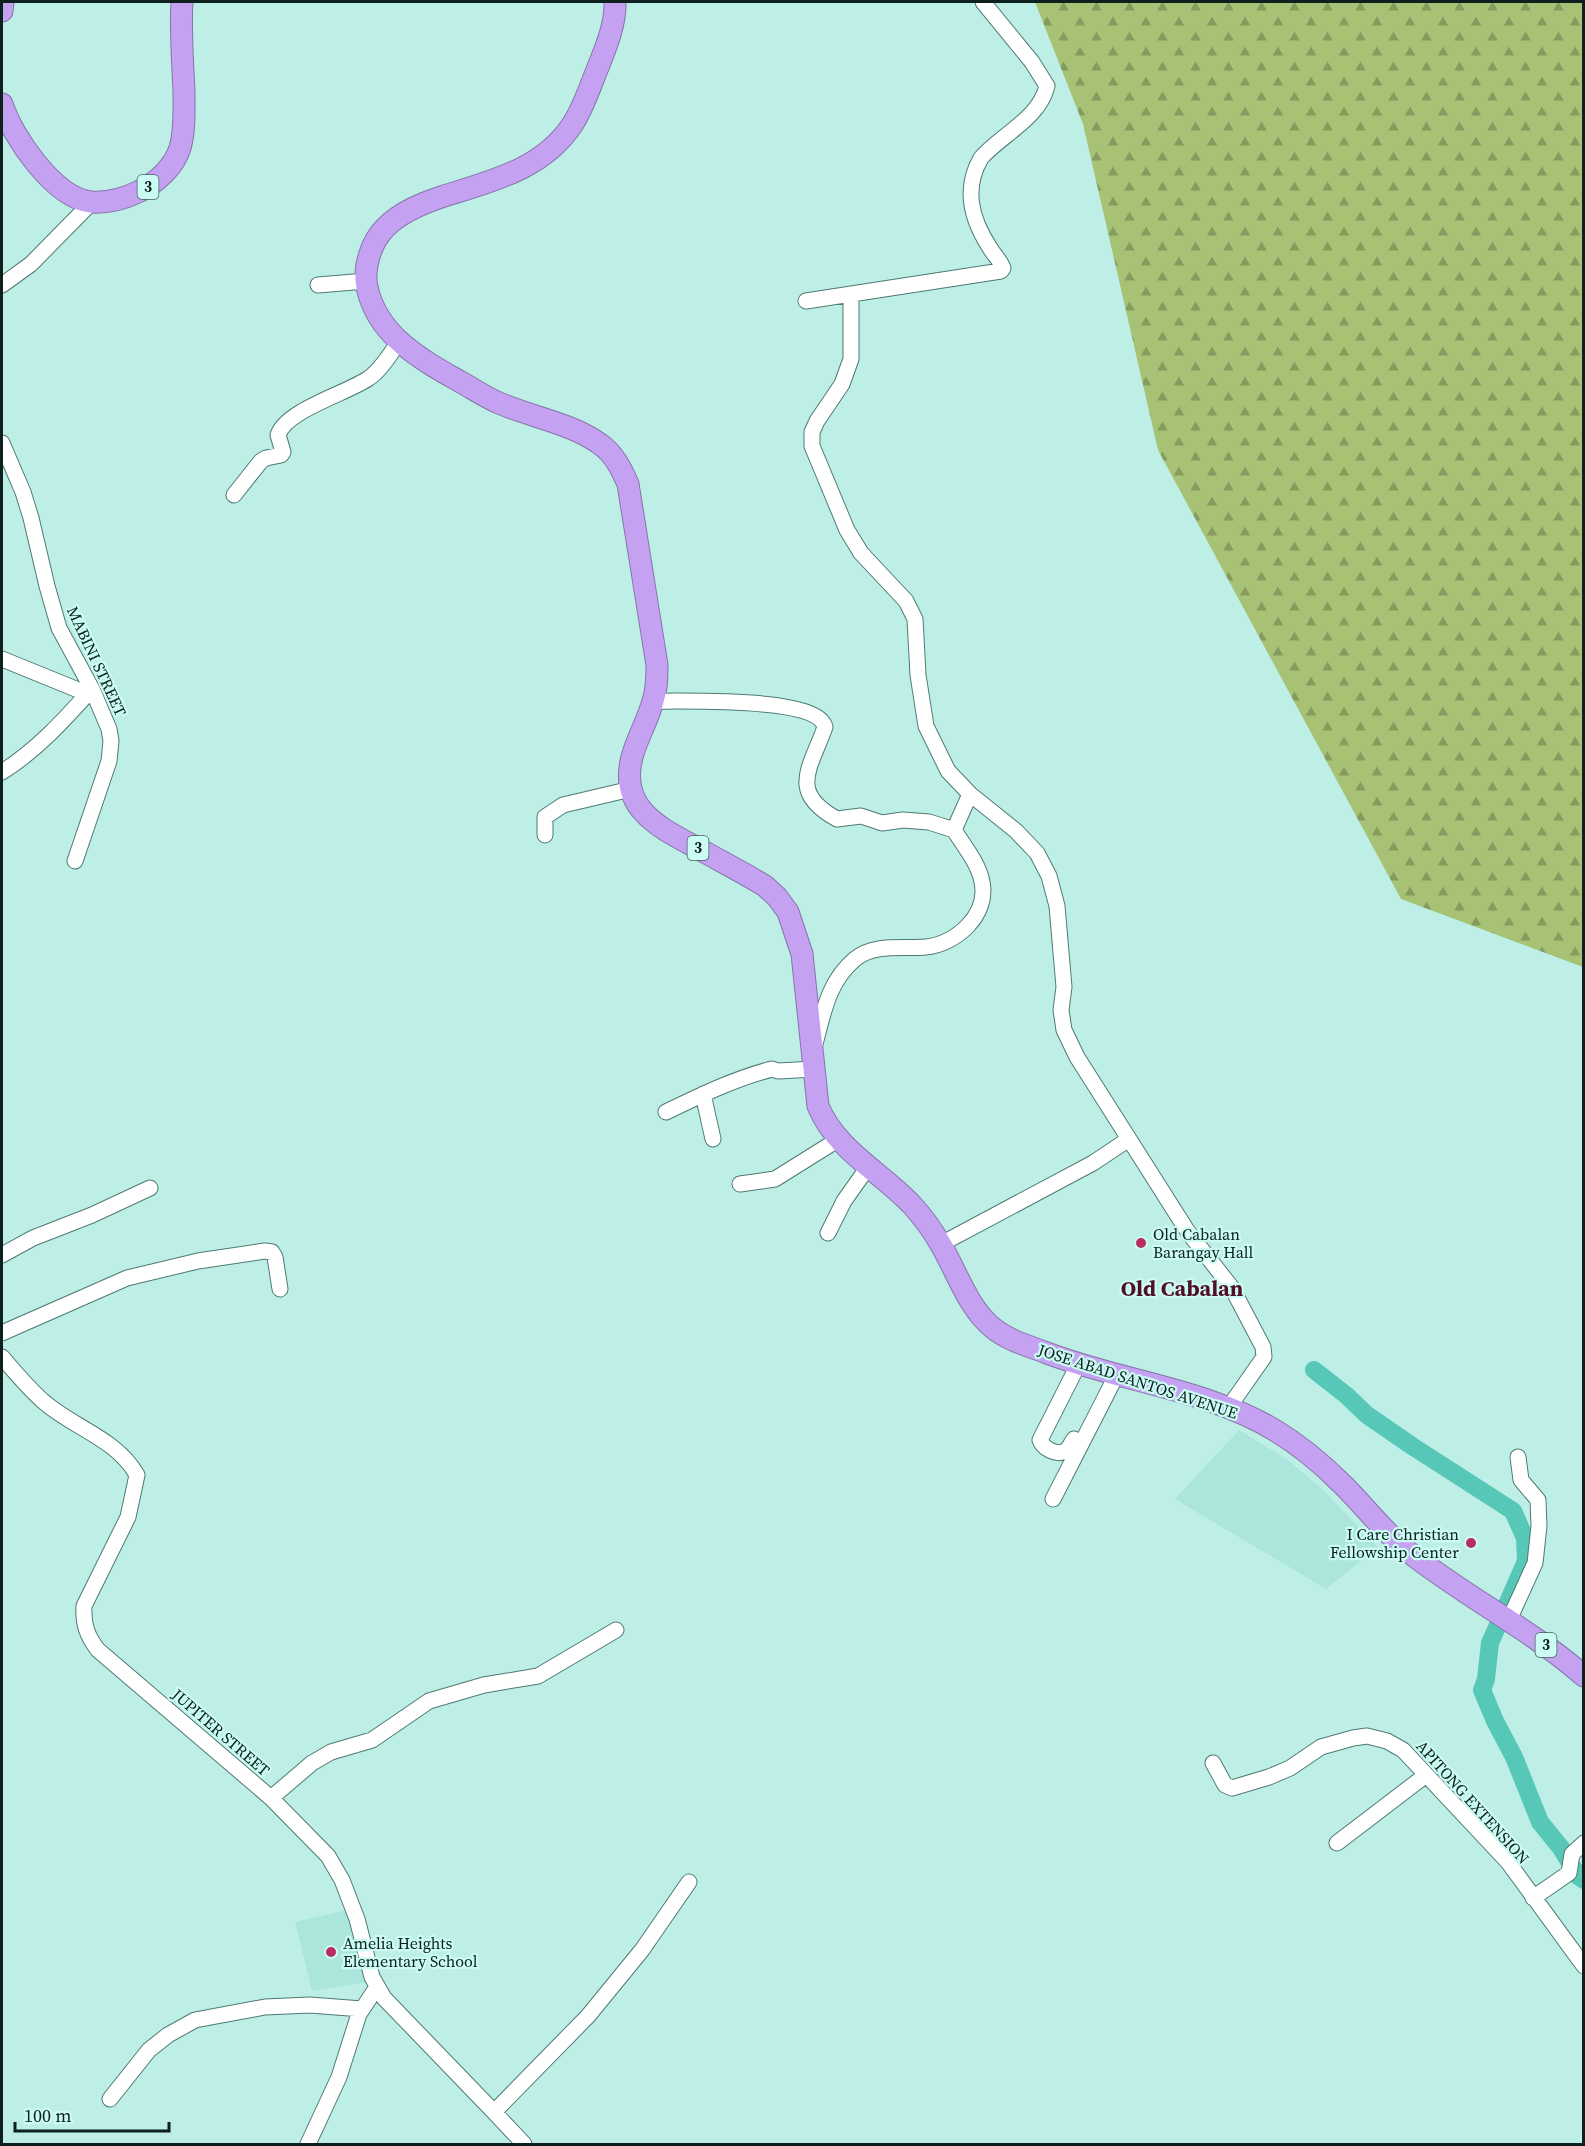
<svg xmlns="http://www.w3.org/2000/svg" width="1585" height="2146" viewBox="0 0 1585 2146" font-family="'Source Serif 4',serif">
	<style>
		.built { fill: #abe5dc }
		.forest { fill: url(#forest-firs) }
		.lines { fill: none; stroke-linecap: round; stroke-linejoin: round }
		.river { stroke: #57c7b8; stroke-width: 18 }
		.minor-casing { stroke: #4d7a73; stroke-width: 17 }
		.highway-casing { stroke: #8574a7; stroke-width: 23 }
		.minor { stroke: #fff; stroke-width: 15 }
		.highway { stroke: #c5a1f2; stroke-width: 21 }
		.poi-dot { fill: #b92c60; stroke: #cbfcf4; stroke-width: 2 }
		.labels { text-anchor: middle; stroke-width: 4.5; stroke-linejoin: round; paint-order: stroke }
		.shield { fill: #cbfcf4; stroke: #46625e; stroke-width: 1.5 }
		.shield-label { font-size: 15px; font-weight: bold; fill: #0d201d }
		.street-label { font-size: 16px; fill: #0d201d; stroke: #cbfcf4 }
		.poi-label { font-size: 16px; fill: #0d201d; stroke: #cbfcf4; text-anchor: start }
		.district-label { font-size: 22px; font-weight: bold; fill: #520e27; stroke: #cbfcf4 }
	</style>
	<defs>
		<pattern id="forest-firs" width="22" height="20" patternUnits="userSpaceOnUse" patternTransform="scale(1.5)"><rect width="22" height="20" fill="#a7c175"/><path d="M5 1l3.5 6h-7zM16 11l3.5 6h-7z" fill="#869c5f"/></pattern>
	</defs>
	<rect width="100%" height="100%" fill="#beefe7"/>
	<path class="built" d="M 1239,1430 L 1288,1460 L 1322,1489 L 1378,1547 L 1326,1589 L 1175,1499 Z
		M 348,1910 L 368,1982 L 312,1991 L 295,1922 Z"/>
	<path class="forest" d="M 1035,2 L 1583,2 L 1583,967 L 1401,899 L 1158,450 L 1083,124 Z"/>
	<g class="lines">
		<path class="river" d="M 1314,1370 L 1346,1395 L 1367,1415 L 1412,1446 L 1513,1511 L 1525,1538 L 1526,1561 L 1490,1643 L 1486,1679 L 1482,1690 L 1495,1721 L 1514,1757 L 1540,1822 L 1561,1848 L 1578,1876 L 1584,1880"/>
		<defs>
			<path id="minor" d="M 2,285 L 31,264 L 92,202
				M 318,285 L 366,281
				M 851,295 L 851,359 L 842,384 L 817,421 L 812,432 L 812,446 L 847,530 L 861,553 L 906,601 L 915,619 L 918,675 L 926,726 L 948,771 L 970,794 L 1016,831 L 1037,853 L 1049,876 L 1057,906 L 1064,987 L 1061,1010 L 1064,1030 L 1077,1057 L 1188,1232 L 1232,1288 L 1263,1347 L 1264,1357 L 1229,1407
				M 806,301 L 1001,271 L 1003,268 C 1000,260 994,255 990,248 C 971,219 963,189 981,158 C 1002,134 1039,119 1047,86 L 1032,62 L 983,2
				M 2,443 L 23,492 L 31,518 L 47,586 L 59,628 L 92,689 L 109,729 L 111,741 L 109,761 L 75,861
				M 234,495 L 261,461 L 266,458 L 281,455 L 283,452 L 278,435 C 286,410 348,393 369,378 C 381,370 390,354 399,342
				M 2,659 L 88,694
				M 653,701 C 683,702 817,696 825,727 C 810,769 788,792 837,819 L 861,816 L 882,823 L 903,820 L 929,822 L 954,830 C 964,846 979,864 982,882 C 989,915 956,944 926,947 C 903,949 874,943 855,959 C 828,982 824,1011 815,1044
				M 2,772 C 37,750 64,720 92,689
				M 954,830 L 970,794
				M 545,835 L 545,817 L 563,805 L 631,789
				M 703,1094 L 713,1139
				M 666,1112 C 701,1095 734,1079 772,1069 L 778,1071 L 815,1069
				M 740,1184 L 775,1179 L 839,1139
				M 828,1233 L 844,1201 L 868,1167
				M 941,1244 L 1093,1163 L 1129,1139
				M 2,1255 L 33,1238 L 92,1215 L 150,1188
				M 2,1333 L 127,1278 L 198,1261 L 265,1251 L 272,1252 L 275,1257 L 280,1289
				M 2,1357 C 15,1372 28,1388 43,1401 C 73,1428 116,1438 137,1475 L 128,1517 L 84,1606 C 83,1624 87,1636 98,1650 L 271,1798 L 328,1856 L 342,1880 L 357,1919 L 372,1977 L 384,1998 L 494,2112 L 524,2144
				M 1074,1439 C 1071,1443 1069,1449 1065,1451 C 1056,1456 1043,1448 1040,1440 L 1078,1365
				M 1053,1499 L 1116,1376
				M 1509,1620 L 1535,1563 L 1539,1526 L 1538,1500 L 1521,1480 L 1518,1457
				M 1213,1763 L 1225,1785 L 1232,1788 L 1269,1777 L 1290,1768 L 1321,1747 L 1353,1738 L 1367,1736 L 1387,1741 L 1403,1750 L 1508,1862 L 1584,1966
				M 271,1798 L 312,1763 L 331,1752 L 372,1740 L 429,1701 L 484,1685 L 538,1676 L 616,1630
				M 1337,1843 L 1426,1775
				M 1533,1898 L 1569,1873 L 1572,1854 L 1584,1843
				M 110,2099 L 149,2050 L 168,2035 L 195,2020 L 265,2007 L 310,2005 L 362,2009
				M 494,2112 L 588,2016 L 642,1950 L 689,1882
				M 308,2144 L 339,2077 L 359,2014 L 377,1987"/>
			<path id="highway" d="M 615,2 C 616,28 602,56 593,80 C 587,95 581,112 572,125 C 543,169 492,181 444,196 C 423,203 400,212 385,228 C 371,242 363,268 367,287 C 377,335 420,359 459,381 C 472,388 485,397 499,403 C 531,417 571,423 600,444 C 614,454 621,468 628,484 L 657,665 C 657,677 657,689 653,701 C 648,720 637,738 632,757 C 618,811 663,829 701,850 C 722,862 744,873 765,886 L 777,897 L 788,912 L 802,954 L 818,1106 C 836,1150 881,1172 912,1205 C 923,1217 933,1231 941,1245 C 957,1272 968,1308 993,1328 C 1009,1341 1029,1346 1047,1353 C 1120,1381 1210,1390 1276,1431 C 1299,1445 1321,1463 1341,1483 C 1365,1506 1384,1533 1410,1553 C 1466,1597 1530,1629 1584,1676
				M 2,11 L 3,2
				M 2,104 C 12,136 54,198 91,202 C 108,203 126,198 140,191 C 157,182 174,167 180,148 C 185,131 184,111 184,93 C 183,63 180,32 182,2"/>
		</defs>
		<use href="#minor" class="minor-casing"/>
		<use href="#highway" class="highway-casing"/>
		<use href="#minor" class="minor"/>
		<use href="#highway" class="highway"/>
	</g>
	<g class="poi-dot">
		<circle cx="1141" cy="1243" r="6"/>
		<circle cx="1471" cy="1543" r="6"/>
		<circle cx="331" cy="1952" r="6"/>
	</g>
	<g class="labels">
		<g class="shield">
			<rect x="137.5" y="175" width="21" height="24" rx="4.5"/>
			<rect x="687.5" y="836" width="21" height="24" rx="4.5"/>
			<rect x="1535.5" y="1633" width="21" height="24" rx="4.5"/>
		</g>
		<g class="shield-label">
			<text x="148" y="192">3</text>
			<text x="698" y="853">3</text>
			<text x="1546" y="1650">3</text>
		</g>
		<g class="street-label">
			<text transform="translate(97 661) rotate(65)" y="6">MABINI STREET</text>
			<text transform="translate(1138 1381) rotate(18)" y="6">JOSE ABAD SANTOS AVENUE</text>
			<text transform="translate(221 1732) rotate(41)" y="6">JUPITER STREET</text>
			<text transform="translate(1473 1802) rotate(48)" y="6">APITONG EXTENSION</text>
		</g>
		<g class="poi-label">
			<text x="1153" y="1240">Old Cabalan<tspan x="1153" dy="18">Barangay Hall</tspan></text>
			<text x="1459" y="1540" text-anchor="end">I Care Christian<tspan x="1459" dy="18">Fellowship Center</tspan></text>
			<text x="343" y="1949">Amelia Heights<tspan x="343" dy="18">Elementary School</tspan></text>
		</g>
		<g class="district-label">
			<text x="1182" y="1296">Old Cabalan</text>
		</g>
	</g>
	<rect width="1585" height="2146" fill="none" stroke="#0d201d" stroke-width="6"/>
	<path d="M15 2122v9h154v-9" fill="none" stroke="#0d201d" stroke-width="3"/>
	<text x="24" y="2122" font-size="18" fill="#0d201d" stroke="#cbfcf4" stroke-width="4.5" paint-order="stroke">100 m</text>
</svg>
